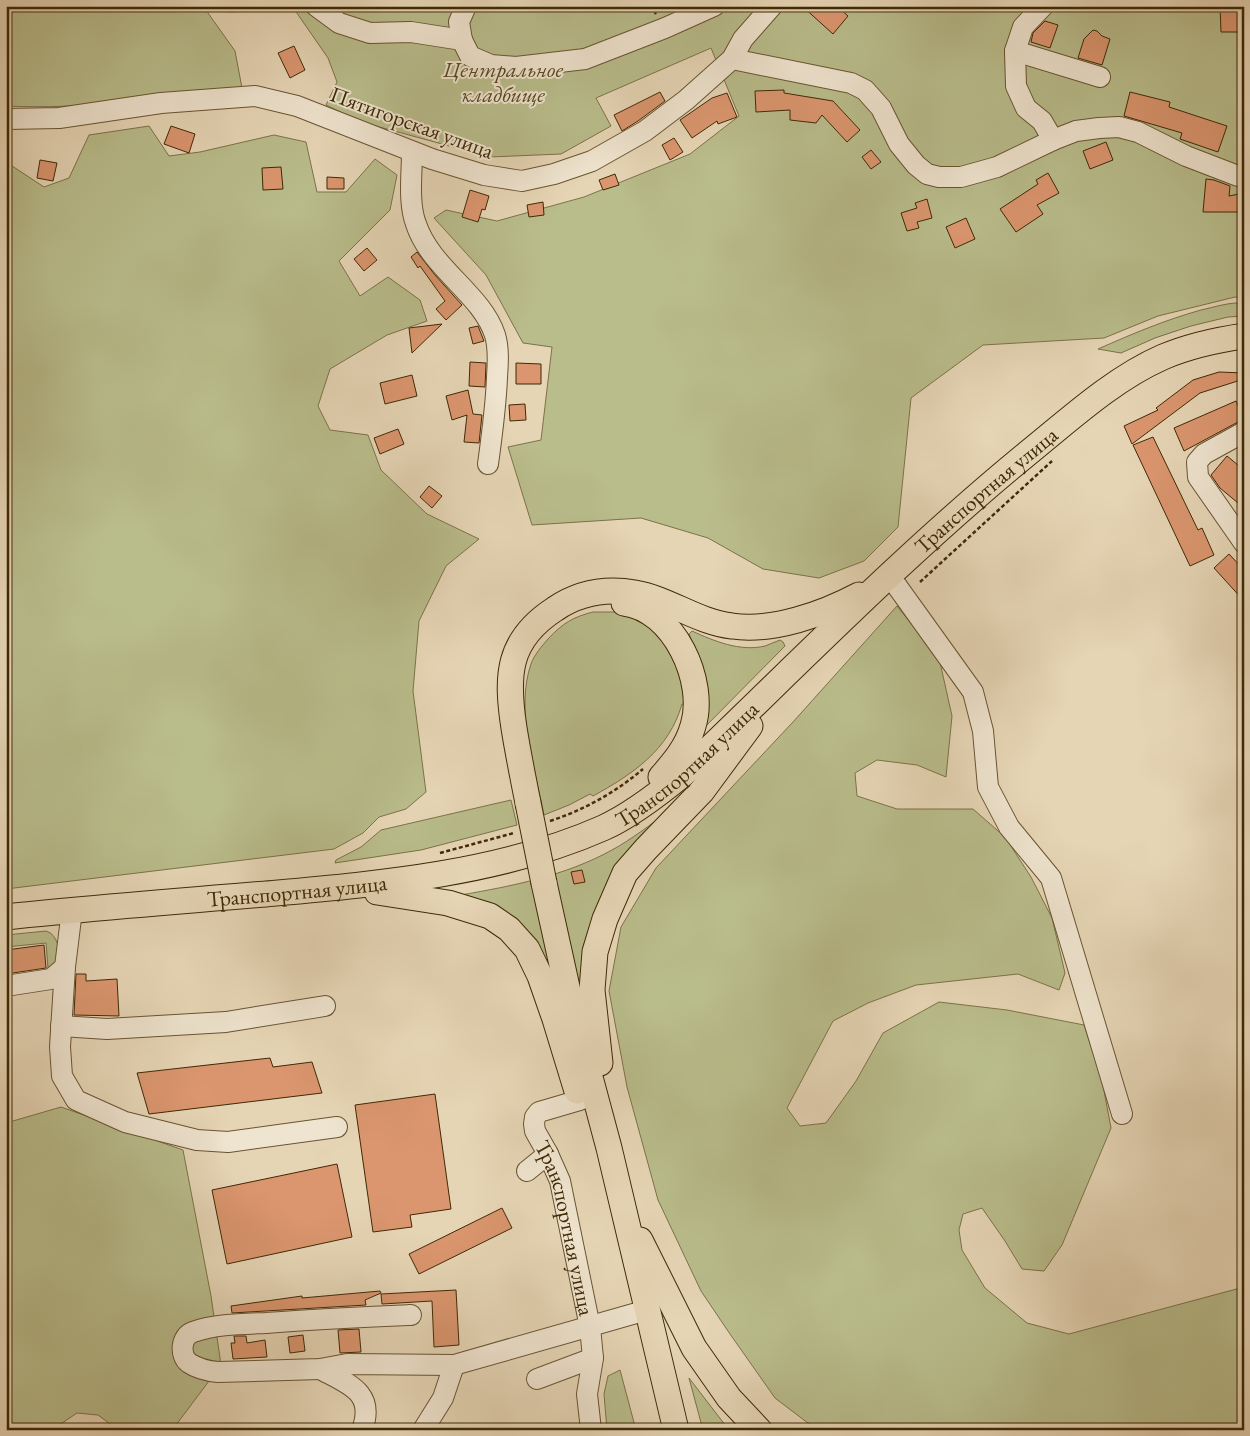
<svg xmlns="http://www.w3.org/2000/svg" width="1250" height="1436" viewBox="0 0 1250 1436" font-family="'EB Garamond',serif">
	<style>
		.green { fill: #b9bc8b; stroke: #7c7248 }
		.building { fill: #db966f; stroke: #3f2905 }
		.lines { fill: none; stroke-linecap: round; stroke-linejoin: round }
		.minor-casing { stroke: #695431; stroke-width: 22 }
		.major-casing { stroke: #3f2905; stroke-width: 27 }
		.path { stroke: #3f2905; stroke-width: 2.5; stroke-dasharray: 4 2.5; stroke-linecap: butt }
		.minor { stroke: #efe4cf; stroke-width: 20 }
		.major { stroke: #e6d5b5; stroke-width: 25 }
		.major-bridge-casing { stroke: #3f2905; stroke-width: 27; stroke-linecap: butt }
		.major-bridge { stroke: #e6d5b5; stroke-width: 25 }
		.labels { text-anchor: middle; stroke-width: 4; stroke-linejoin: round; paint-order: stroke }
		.park-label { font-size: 22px; font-style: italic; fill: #574620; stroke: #efe4cf }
		.street-label { font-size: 22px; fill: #3f2905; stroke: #efe4cf }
	</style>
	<rect width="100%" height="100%" fill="#e6d5b5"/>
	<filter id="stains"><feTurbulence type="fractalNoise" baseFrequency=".004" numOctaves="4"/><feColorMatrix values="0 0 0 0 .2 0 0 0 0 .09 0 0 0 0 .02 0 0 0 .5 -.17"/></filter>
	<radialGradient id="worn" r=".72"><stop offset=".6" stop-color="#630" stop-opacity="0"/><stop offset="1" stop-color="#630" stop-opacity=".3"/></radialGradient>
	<path class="green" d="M 6,6 L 203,6 L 235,51 L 242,88 C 163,97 86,110 6,106 Z
		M 226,6 L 279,6 L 274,9 L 230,12 Z
		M 292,6 L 1244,6 L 1244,298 L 1235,297 L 1158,316 L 1104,338 L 983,345 L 911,398 L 898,527 L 864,561 L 819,578 L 763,569 L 708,538 L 641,518 L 532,525 L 508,447 L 541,440 L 552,347 L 523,343 L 486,275 L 434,218 L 446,210 L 497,221 L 584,197 L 690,154 L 739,116 L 711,48 L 596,98 L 611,126 L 561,154 L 490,157 L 361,122 L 326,105 L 337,82 L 328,58 Z
		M 149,126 L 169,156 L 200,152 L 274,135 L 306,142 L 317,192 L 346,192 L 375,159 L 397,175 L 390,210 L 339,261 L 360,296 L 388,277 L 420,300 L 427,321 L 387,335 L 330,369 L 318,406 L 330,430 L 368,435 L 381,470 L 427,514 L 479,539 L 446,566 L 419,621 L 413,691 L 426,792 L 406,809 L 379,817 L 363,833 L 334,849 L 6,889 L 6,162 L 44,187 L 69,178 L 89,135 Z
		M 1244,303 L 1244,316 L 1228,317 L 1191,326 L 1155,338 L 1121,353 L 1098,349 C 1132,334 1165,320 1201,310 C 1215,307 1229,302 1244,303 Z
		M 897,606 L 939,658 L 952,716 L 946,777 L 917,765 L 877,760 L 855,773 L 857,796 L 897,809 L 973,809 L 1005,837 L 1031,877 L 1052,918 L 1065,973 L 1059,990 L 1018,974 L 916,985 L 868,1003 L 833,1021 L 787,1108 L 800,1126 L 826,1123 L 856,1081 L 883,1033 L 939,1002 L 1007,1010 L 1084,1025 L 1102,1080 L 1111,1128 L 1062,1245 L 1044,1271 L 1022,1269 L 1005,1241 L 982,1208 L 963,1214 L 959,1230 L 962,1250 L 985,1288 L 1027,1323 L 1069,1334 L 1244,1287 L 1244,1430 L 817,1430 L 775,1398 L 730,1334 L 701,1291 L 658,1200 L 627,1087 L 609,991 L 621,927 L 656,868 L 793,722 Z
		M 593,612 L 617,612 L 639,619 L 656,630 L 683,667 L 685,705 L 682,704 C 669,750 633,774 593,796 L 590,794 L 569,805 L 544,815 C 535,769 515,710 531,664 C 534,655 542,646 548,639 C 563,623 573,617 593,612 Z
		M 692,631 C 714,641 740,652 765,646 C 770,644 775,642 780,640 L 783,642 L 785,646 L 699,733 L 703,670 L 689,634 Z
		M 511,800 L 517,825 L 421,850 L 335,863 L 336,860 L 361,847 L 381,830 Z
		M 669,811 L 601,901 L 591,922 L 583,947 L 580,993 L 574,960 L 539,971 L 461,895 C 512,886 565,876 612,850 C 632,839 650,825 669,811 Z
		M 46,931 C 58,934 59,951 62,961 L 48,968 L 46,943 L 6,947 L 6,935 Z
		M 61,1107 L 183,1150 L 211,1296 L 221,1365 L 173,1429 L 118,1430 L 98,1415 L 77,1413 L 52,1430 L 6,1430 L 6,1123 Z
		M 620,1370 L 636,1430 L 607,1430 L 604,1394 L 608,1376 Z
		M 689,1378 L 729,1430 L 703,1430 Z"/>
	<path class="building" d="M 802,6 L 837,6 L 848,16 L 833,34 Z
		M 1220,6 L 1244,6 L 1244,32 L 1221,32 Z
		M 1045,21 L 1058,25 L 1050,48 L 1031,42 L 1033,33 Z
		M 1093,30 L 1097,31 L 1102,36 L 1110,39 L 1102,65 L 1078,58 L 1084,39 Z
		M 294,46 L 305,70 L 290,78 L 278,53 Z
		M 784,90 L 784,93 L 833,101 L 860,130 L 847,142 L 822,115 L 816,123 L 790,120 L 790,110 L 756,112 L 755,91 Z
		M 660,92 L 665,101 L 638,121 L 622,131 L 614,115 Z
		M 1130,92 L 1170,102 L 1169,107 L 1227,126 L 1218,152 L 1180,139 L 1182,133 L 1124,116 Z
		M 727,93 L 737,117 L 718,124 L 717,121 L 692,138 L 680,120 L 712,98 Z
		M 171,126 L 195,134 L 189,153 L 164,144 Z
		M 674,138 L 683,152 L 670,160 L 662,145 Z
		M 1106,142 L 1113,160 L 1090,169 L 1083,151 Z
		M 871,150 L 881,162 L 871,169 L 862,157 Z
		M 40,160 L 57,163 L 53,181 L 37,178 Z
		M 281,167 L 283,189 L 263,190 L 262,168 Z
		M 1048,173 L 1059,193 L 1037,205 L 1043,214 L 1016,232 L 1000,209 L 1038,184 L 1036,180 Z
		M 615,174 L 619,185 L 603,190 L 599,180 Z
		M 327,177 L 344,178 L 344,189 L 327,189 Z
		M 1206,179 L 1214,180 L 1230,186 L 1229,196 L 1244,193 L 1244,212 L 1203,212 Z
		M 470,190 L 489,196 L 485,210 L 482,209 L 478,222 L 462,217 Z
		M 927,199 L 932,218 L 917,222 L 919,228 L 907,231 L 901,213 L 917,208 L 915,203 Z
		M 543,202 L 544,215 L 529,217 L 527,205 Z
		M 966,218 L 975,239 L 955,248 L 946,227 Z
		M 367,248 L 377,260 L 364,271 L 354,259 Z
		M 417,252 L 435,275 L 462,305 L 446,320 L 436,309 L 445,301 L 420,266 L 418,268 L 411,257 Z
		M 442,324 L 412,353 L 409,328 Z
		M 478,326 L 484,341 L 473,344 L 469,328 Z
		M 470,362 L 486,363 L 485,387 L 469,386 Z
		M 516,363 L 541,364 L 541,384 L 516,384 Z
		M 1219,372 L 1244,373 L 1244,379 L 1200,393 L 1132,444 L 1124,426 L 1158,410 L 1156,408 L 1193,380 Z
		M 412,375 L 417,396 L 385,404 L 380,383 Z
		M 468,390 L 473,414 L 482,415 L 479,443 L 464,442 L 467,415 L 452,420 L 446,396 Z
		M 1236,401 L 1244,420 L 1238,422 L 1184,451 L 1174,428 Z
		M 525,404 L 526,420 L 510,421 L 509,405 Z
		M 398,429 L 404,444 L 380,454 L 374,438 Z
		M 1153,437 L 1198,530 L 1202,528 L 1214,555 L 1190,566 L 1133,445 Z
		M 1227,456 L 1244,470 L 1244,508 L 1220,488 L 1211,475 Z
		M 429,486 L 442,496 L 432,508 L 420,497 Z
		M 1229,554 L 1244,570 L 1244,601 L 1214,568 Z
		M 582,870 L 585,882 L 574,884 L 571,872 Z
		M 44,945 L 46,968 L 6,974 L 6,950 Z
		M 76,974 L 86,974 L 86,981 L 117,979 L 119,1016 L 74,1015 Z
		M 270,1058 L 273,1067 L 312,1062 L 322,1093 L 149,1114 L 137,1073 Z
		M 435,1094 L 451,1209 L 410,1215 L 412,1227 L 373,1232 L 355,1105 Z
		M 337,1164 L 352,1237 L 227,1264 L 212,1190 Z
		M 502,1208 L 512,1228 L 419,1274 L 409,1254 Z
		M 456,1290 L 459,1345 L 434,1347 L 432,1301 L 382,1304 L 381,1294 Z
		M 380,1291 L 381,1293 L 365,1300 L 366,1305 L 232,1313 L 231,1306 L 302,1296 L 302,1298 Z
		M 359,1329 L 361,1352 L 340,1353 L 338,1330 Z
		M 303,1335 L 305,1351 L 290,1353 L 288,1337 Z
		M 234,1336 L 246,1336 L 247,1343 L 265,1340 L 267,1357 L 233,1359 L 231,1343 L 235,1343 Z"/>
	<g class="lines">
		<defs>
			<g id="minor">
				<path d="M 316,6 L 339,23 L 370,33 L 411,32 L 462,40 L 470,56 L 491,65 L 516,67 L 585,59 L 665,28 L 714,6"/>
				<path d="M 1043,6 L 1023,27 L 1015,51 L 1016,86 L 1026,108 L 1042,121 L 1053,140"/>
				<path d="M 462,40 L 459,22 L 466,6"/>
				<path d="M 1015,51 L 1100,77"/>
				<path d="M 732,59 L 851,83 L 865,90 L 881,108 L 899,144 L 916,165 L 927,174 L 939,177 L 961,177 L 997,167 L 1053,140 L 1076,131 L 1099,128 L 1119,127 L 1138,132 L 1186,156 L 1238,176 L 1244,177"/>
				<path d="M 6,119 L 59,118 L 161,103 L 255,96 L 297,106 L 432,159 L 484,175 L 522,181 L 554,174 L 592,161 L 645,131 L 686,100 L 732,59 L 743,39 L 772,6"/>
				<path d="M 412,152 C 412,174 408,203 416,224 C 431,269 481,293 495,335 C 499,348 498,363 497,377 C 496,406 492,435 488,464"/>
				<path d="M 1244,432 L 1204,454 L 1197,462 L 1198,477 L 1244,543"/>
				<path d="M 889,575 L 973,692 L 983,731 L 988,787 L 1009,827 L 1051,878 L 1122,1114"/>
				<path d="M 72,910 L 65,967 L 60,1047 L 62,1076 L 76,1100 L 125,1122 L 197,1140 L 228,1142 L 337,1127"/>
				<path d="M 6,986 L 51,979 L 65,967"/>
				<path d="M 61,1026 L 107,1029 L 226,1022 L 325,1006"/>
				<path id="s1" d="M 580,1100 L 539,1112 L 535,1117 L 534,1124 L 535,1131 L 548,1154 L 560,1181 L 590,1327 L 593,1358 L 587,1394 L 591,1430"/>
				<path d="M 527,1171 L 548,1154"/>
				<path d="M 411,1315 C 363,1317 314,1319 266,1323 C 242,1324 216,1324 193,1332 C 181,1336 179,1355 189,1363 C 198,1369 207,1371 218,1372 L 320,1369 L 347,1364 L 454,1365 L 647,1310"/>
				<path d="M 320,1369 C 348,1384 376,1392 362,1430"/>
				<path d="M 537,1379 L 593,1358"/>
				<path d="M 423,1430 L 443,1398 L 454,1365"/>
			</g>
			<g id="major">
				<path d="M 624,603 C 674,609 707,682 693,726 C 687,747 675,761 661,777"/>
				<path d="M 528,803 C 523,778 518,753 514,728 C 506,676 507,640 555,609 C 580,592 606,588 635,593 C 669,599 697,622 732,626 C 773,632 823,614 859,595"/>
				<path d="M 544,883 L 572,1010 L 609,1148 L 676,1430"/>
				<path d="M 377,892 L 448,903 L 490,916 L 509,929 L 527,949 L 540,976 L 555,1019 L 577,1091"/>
				<path id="s2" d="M 6,917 C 93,908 180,901 266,894 C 378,884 499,874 603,828 C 630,816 661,792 684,773 C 797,665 907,552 1028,453 C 1070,419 1113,379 1163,357 C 1189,346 1216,340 1244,336"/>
				<path d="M 600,1063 L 592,990 L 595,952 L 605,919 L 625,873 L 646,849 L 702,791 L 750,726"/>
				<path d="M 640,1240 L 694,1348 L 729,1398 L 759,1430"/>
			</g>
		</defs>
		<use href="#minor" class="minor-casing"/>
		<use href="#major" class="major-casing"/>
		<path class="path" d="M 651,6 L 656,14
			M 920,582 L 1052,461
			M 550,821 C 584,810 616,792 643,769
			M 440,853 L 514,833"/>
		<use href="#minor" class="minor"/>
		<use href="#major" class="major"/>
		<defs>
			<path id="major-bridge" d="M 528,803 L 544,883"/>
		</defs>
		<use href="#major-bridge" class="major-bridge-casing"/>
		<use href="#major-bridge" class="major-bridge"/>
	</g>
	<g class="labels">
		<g class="park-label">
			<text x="503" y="77">Центральное<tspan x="503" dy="25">кладбище</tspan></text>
		</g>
		<g class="street-label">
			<text transform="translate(412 122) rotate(20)" y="8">Пятигорская улица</text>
			<text dy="8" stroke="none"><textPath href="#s2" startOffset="1118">Транспортная улица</textPath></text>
			<text dy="8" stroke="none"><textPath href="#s2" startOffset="712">Транспортная улица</textPath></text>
			<text dy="8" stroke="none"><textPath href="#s2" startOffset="292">Транспортная улица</textPath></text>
			<text dy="8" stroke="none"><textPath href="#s1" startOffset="166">Транспортная улица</textPath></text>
		</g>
	</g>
	<rect width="1250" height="1436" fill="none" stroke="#e6d5b5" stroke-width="25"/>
	<rect x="8" y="8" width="1235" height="1421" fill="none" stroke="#3f2905" stroke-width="2.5"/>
	<rect x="12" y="12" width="1225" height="1411" fill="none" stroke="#3f2905"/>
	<rect width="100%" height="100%" filter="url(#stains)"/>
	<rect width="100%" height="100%" fill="url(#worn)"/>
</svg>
